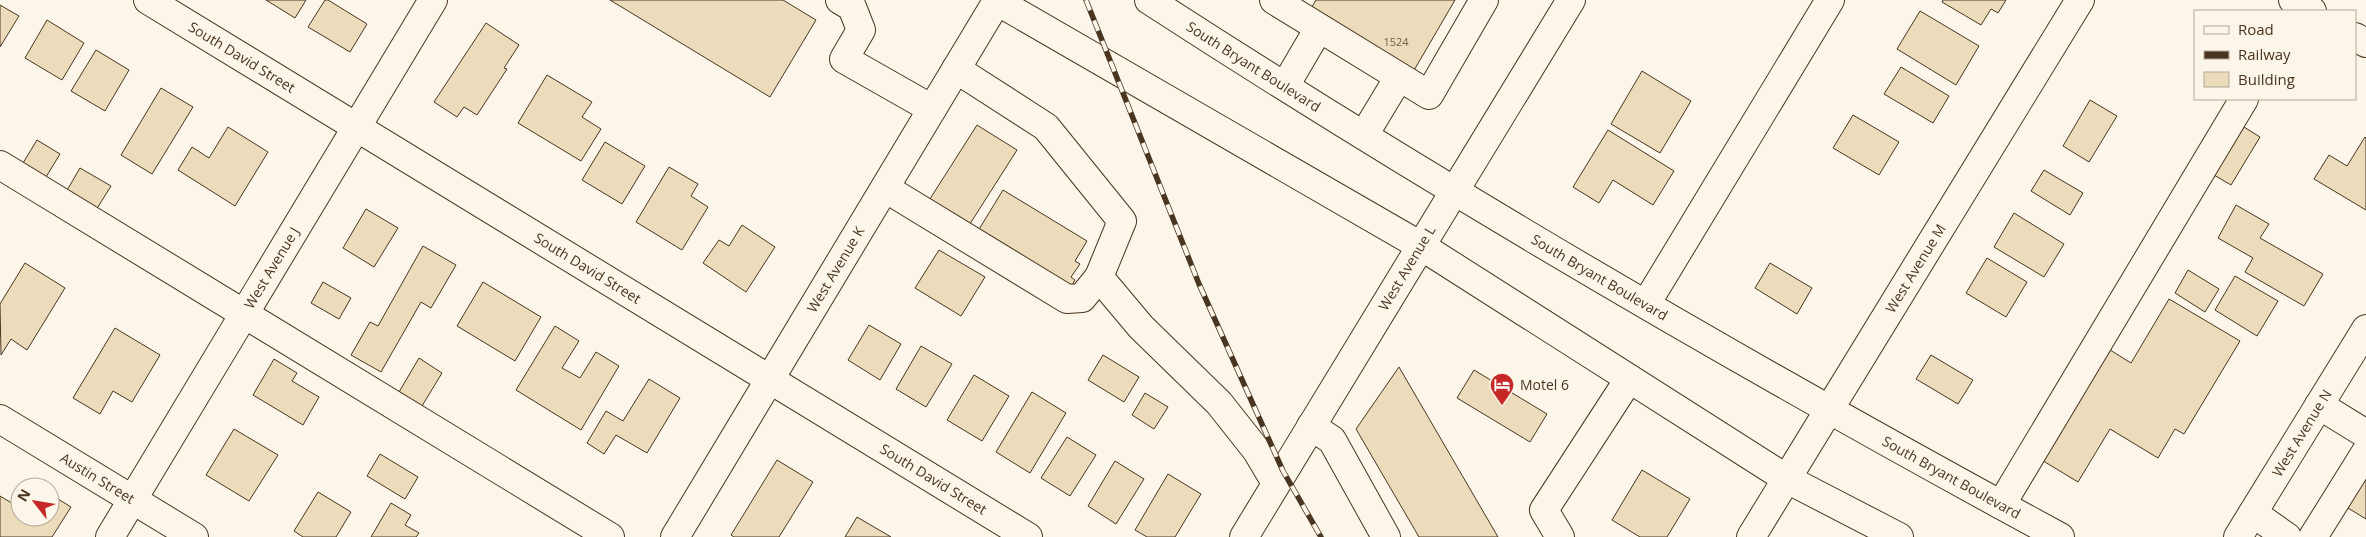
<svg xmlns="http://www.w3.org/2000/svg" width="2366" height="537" viewBox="0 0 2366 537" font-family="'Open Sans',sans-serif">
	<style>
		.building { fill: #ecdcbc; stroke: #4a3520 }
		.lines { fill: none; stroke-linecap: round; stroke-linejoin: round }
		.minor-casing { stroke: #4a3520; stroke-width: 30 }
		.major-casing { stroke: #4a3520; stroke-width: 30 }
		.minor { stroke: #fbf6e9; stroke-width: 28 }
		.major { stroke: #fbf6e9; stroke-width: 28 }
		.rail-casing { stroke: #4a3520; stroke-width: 5.5 }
		.rail { stroke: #fbf6e9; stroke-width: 4; stroke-dasharray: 11; stroke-linecap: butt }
		.labels { text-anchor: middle; stroke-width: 4; stroke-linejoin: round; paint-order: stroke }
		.number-label { font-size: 11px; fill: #725f47 }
		.street-label { font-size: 14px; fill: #4a3520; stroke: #fbf6e9 }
		.poi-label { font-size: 14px; fill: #4a3520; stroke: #fbf6e9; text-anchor: start }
	</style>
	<rect width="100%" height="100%" fill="#fbf6e9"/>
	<path class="building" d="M 266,0 L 306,0 L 295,18 Z
		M 325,0 L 328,0 L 367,24 L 350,52 L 308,27 Z
		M 610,0 L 783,0 L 816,20 L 770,97 Z
		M 1316,0 L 1455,0 L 1413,72 L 1309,12 Z
		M 1943,0 L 2006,0 L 1998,13 L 1991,9 L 1981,25 L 1942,2 Z
		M 0,5 L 19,16 L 0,47 Z
		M 1920,11 L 1979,46 L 1956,85 L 1897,49 Z
		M 47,20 L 84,43 L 62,80 L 25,58 Z
		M 486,23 L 519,45 L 504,68 L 507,69 L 477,115 L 464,107 L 457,117 L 434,102 Z
		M 96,50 L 129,70 L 105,111 L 71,91 Z
		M 1901,67 L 1949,96 L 1933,123 L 1884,94 Z
		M 1642,71 L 1691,101 L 1660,153 L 1611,124 Z
		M 547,75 L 592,102 L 582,117 L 601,129 L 581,161 L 518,123 Z
		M 161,88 L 193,107 L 152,174 L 121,155 Z
		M 2090,100 L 2117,116 L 2089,162 L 2063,146 Z
		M 1853,115 L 1899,142 L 1879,175 L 1833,148 Z
		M 977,125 L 1017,150 L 968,227 L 928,202 Z
		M 228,127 L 268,152 L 235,206 L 178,170 L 192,147 L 209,158 Z
		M 2244,127 L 2260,137 L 2231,185 L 2214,175 Z
		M 1608,130 L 1674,171 L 1653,205 L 1613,180 L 1599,203 L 1573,187 Z
		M 2365,137 L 2366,138 L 2366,210 L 2314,179 L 2329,155 L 2347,166 Z
		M 37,140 L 60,154 L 46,177 L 23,163 Z
		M 605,142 L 645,166 L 622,204 L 582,180 Z
		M 669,167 L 698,184 L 691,196 L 708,207 L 682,250 L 636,222 Z
		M 80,168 L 111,186 L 96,210 L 66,192 Z
		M 2044,170 L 2083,193 L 2070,215 L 2031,191 Z
		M 1003,190 L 1087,241 L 1075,261 L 1080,264 L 1071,277 L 1075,280 L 1071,287 L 978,231 Z
		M 2236,205 L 2269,224 L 2260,238 L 2323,274 L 2304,306 L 2245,272 L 2253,258 L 2218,238 Z
		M 366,209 L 398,228 L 374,267 L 343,248 Z
		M 2014,213 L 2064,244 L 2044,277 L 1994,247 Z
		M 742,225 L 775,247 L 746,292 L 703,263 L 719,240 L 729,246 Z
		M 423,246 L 456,265 L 431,308 L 421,302 L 381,372 L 351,355 L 370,322 L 378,326 Z
		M 939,250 L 985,277 L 961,316 L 915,288 Z
		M 1987,258 L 2027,282 L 2006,317 L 1966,293 Z
		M 25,263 L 65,288 L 27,350 L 11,339 L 1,355 L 0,304 Z
		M 1770,263 L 1812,288 L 1797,314 L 1755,288 Z
		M 2188,270 L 2219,289 L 2205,312 L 2175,293 Z
		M 2235,276 L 2278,301 L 2257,336 L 2215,310 Z
		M 323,282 L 351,298 L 339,319 L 311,303 Z
		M 483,282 L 541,317 L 515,361 L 457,326 Z
		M 2169,299 L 2240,341 L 2184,434 L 2175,429 L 2158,458 L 2110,429 L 2078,482 L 2040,459 L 2107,348 L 2131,363 Z
		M 869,325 L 901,344 L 880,380 L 848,360 Z
		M 555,326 L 579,341 L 562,368 L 580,378 L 596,352 L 619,366 L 581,430 L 516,390 Z
		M 115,328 L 160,355 L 132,402 L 113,391 L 100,414 L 73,398 Z
		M 921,346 L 952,364 L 926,407 L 896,389 Z
		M 1103,355 L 1139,377 L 1124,402 L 1088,380 Z
		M 1931,355 L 1973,380 L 1958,404 L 1916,379 Z
		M 419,358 L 442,373 L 422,406 L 399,392 Z
		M 274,359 L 297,373 L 292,381 L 319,397 L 303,425 L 253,395 Z
		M 1399,367 L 1498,537 L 1419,537 L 1356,429 Z
		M 1474,370 L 1547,414 L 1530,442 L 1457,398 Z
		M 974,375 L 1009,396 L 982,441 L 947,420 Z
		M 649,379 L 680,398 L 647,453 L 616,435 L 604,454 L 587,443 L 606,411 L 623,421 Z
		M 1032,392 L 1066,413 L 1030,473 L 996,452 Z
		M 1145,393 L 1168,407 L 1154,429 L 1132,415 Z
		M 234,429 L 278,455 L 249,501 L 206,475 Z
		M 1067,437 L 1096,455 L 1070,496 L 1041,478 Z
		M 380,454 L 418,477 L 405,499 L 367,476 Z
		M 777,460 L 813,482 L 779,537 L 734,537 L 731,535 Z
		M 1115,461 L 1144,479 L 1116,524 L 1088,506 Z
		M 2366,466 L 2366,519 L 2343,505 Z
		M 1642,470 L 1690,499 L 1667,537 L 1640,537 L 1612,520 Z
		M 1168,474 L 1201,494 L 1175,537 L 1147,537 L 1135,530 Z
		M 318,492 L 351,512 L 336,537 L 303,537 L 294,531 Z
		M 50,494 L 71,507 L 52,537 L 0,537 L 0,496 L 20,508 L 20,517 L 50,517 Z
		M 391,503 L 411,515 L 405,525 L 419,533 L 416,537 L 371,537 Z
		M 857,517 L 891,537 L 845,537 Z"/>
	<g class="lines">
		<defs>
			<g id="minor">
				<path id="s1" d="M 148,0 L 1028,537"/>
				<path d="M 840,0 L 852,7 L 861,30 L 844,59 L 932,109"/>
				<path d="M 1274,0 L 1429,95 L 1484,0"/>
				<path d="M 2293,0 L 2312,11"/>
				<path d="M 2355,37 L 2366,43"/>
				<path d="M 956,69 L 1046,127 L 1122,221 L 1099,277 L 1141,327 L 1219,403 L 1257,451 L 1276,483"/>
				<path d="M 1285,86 L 1319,28"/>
				<path d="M 1364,135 L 1399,77"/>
				<path d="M 0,165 L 610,537"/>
				<path d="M 885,188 L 1067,299 L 1082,298 L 1099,277"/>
				<path d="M 1646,304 L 1830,0"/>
				<path d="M 2319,405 L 2366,434"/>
				<path id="s2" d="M 0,419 L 194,537"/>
				<path d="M 1311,426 L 1332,440 L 1386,537"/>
				<path d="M 2001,505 L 2244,99"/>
				<path d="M 2253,513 L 2287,537"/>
				<path id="s3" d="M 110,537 L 433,0"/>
				<path id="s4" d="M 675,537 L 997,1"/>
				<path d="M 1244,537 L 1421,246"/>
				<path d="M 1560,537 L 1544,510 L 1629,379"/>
				<path id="s5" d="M 1751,537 L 2080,0"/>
				<path d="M 2313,537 L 2366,452"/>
			</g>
			<g id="major">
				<path d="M 995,0 L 1421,246 L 1787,479 L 1899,537"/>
				<path id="s6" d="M 1149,0 C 1445,192 1750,369 2060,537"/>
				<path d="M 1421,246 L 1571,0"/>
				<path id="s7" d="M 2238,537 L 2366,329"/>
			</g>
		</defs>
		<use href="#minor" class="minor-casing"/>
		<use href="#major" class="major-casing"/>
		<use href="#minor" class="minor"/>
		<use href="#major" class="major"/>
		<defs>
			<path id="rail" d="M 1086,0 L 1199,284 L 1283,471 L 1321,537"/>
		</defs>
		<use href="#rail" class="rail-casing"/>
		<use href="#rail" class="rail"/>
	</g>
	<defs>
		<symbol id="hotel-pin" viewBox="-11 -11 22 30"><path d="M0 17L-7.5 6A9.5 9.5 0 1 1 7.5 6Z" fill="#c62828" stroke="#fbf6e9"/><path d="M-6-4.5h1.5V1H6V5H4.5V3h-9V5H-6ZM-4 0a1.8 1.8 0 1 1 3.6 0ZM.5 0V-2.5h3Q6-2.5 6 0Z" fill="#fff"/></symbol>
	</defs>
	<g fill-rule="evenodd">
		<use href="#hotel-pin" x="1488" y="371" width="28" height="38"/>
	</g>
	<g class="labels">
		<g class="number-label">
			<text x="1396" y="46">1524</text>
		</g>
		<g class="street-label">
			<text dy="5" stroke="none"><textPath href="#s1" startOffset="110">South David Street</textPath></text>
			<text dy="5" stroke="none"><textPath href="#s6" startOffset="124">South Bryant Boulevard</textPath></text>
			<text transform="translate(1407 268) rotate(-59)" y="5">West Avenue L</text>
			<text dy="5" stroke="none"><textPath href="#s3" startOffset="314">West Avenue J</textPath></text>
			<text dy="5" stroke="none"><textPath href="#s1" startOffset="515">South David Street</textPath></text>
			<text dy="5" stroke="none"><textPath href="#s4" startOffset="312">West Avenue K</textPath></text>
			<text dy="5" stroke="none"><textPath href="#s5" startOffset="315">West Avenue M</textPath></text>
			<text dy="5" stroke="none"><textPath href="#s6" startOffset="529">South Bryant Boulevard</textPath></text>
			<text dy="5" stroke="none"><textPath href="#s7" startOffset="122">West Avenue N</textPath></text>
			<text dy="5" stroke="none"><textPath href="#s2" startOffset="114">Austin Street</textPath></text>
			<text dy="5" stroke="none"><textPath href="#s6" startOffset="934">South Bryant Boulevard</textPath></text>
			<text dy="5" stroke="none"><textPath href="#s1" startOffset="920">South David Street</textPath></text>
		</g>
		<g class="poi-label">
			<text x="1520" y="390">Motel 6</text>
		</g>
	</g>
	<rect x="2194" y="10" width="162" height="90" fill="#fbf6e9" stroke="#b4a999"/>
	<rect x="2204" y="26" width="25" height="8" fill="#fbf6e9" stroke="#b4a999"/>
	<text x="2238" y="35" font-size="15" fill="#4a3520">Road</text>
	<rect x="2204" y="51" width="25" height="8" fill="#4a3520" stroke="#b4a999"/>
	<text x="2238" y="60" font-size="15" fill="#4a3520">Railway</text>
	<rect x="2204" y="72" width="25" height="15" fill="#ecdcbc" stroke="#b4a999"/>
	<text x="2238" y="85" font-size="15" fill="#4a3520">Building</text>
	<g transform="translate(35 502) rotate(301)"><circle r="24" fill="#fbf6e9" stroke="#b4a999"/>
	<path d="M0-4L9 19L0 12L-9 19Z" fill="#c62828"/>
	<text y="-8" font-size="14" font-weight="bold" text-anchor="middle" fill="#4a3520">N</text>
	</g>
</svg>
